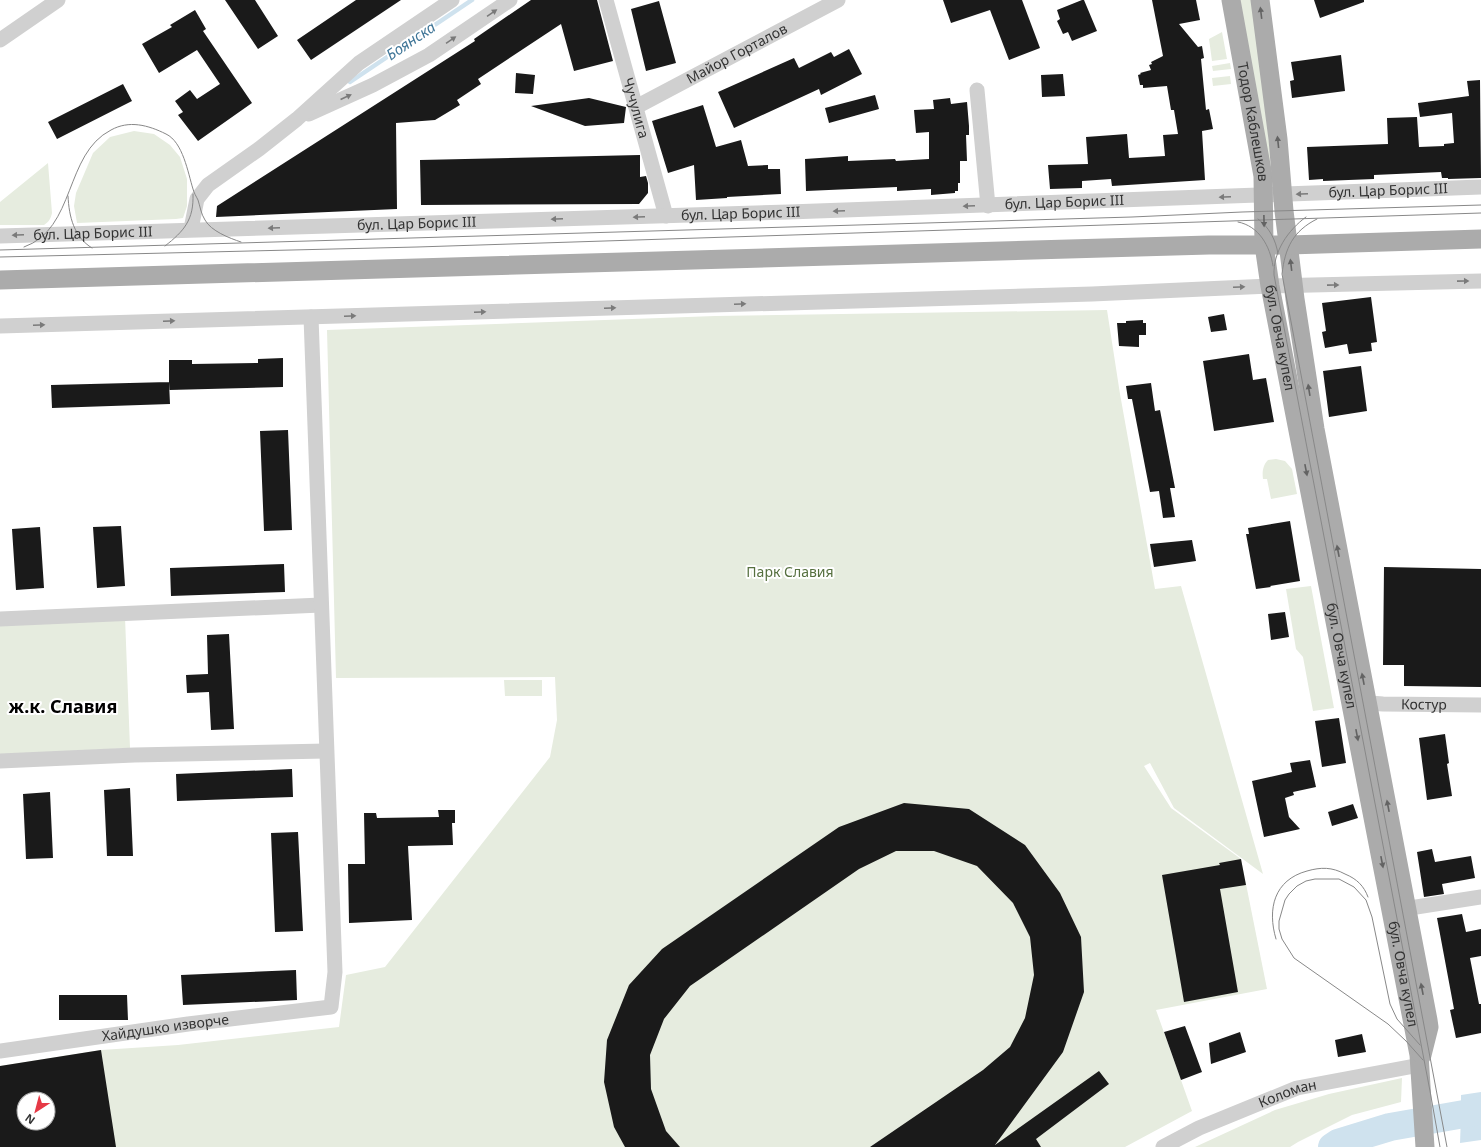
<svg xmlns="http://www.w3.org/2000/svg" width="1481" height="1147" viewBox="0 0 1481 1147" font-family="'Noto Sans',sans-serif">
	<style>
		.green { fill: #e6ecdf; fill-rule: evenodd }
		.water { fill: #cfe2ee }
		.pier { fill: #fff }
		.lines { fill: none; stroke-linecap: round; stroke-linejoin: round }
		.stream { stroke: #cfe2ee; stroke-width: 4.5 }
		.river { stroke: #cfe2ee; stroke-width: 28 }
		.building { fill: #1a1a1a; fill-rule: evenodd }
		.minor { stroke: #d0d0d0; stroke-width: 15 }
		.major { stroke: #ababab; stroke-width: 19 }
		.tram { stroke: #888; stroke-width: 1 }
		.oneway { fill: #7a7a7a }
		.oneway2 { fill: #636363 }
		.labels { text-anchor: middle; stroke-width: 4; stroke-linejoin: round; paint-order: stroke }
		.street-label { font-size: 14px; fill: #333; stroke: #fff }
		.park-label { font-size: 14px; fill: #56703f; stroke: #fff }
		.water-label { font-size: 15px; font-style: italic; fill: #3f7597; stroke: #fff }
		.district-label { font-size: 18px; font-weight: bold; fill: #000; stroke: #fff }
	</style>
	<rect width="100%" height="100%" fill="#fff"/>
	<path class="green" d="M 1240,0 L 1251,0 C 1265,58 1267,120 1272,180 Z
		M 1222,32 L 1227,59 L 1212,61 L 1209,39 Z
		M 1230,63 L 1231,69 L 1213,71 L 1212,66 Z
		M 1230,76 L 1231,84 L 1213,86 L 1212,78 Z
		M 134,131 L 154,134 L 170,145 L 180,157 L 187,179 L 187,206 L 183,218 L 176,219 L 77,223 L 74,206 L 76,193 L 93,153 L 110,137 Z
		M 48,163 L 52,213 C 51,218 49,222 44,225 L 0,225 L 0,202 Z
		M 1107,310 L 1120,394 L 1155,589 L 1181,586 L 1263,874 L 1174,808 L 1150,763 L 1144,766 L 1171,808 L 1241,859 L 1267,989 L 1156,1010 L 1192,1111 L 1125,1147 L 0,1147 L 0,1066 L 101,1050 L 178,1045 L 339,1027 L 346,975 L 385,967 L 550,757 L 557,720 L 555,677 L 336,678 L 327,330 L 715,316 ZM 24,1099 L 48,1099 L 48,1123 L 24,1123 Z
		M 1276,459 L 1285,461 L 1292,469 L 1297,494 L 1271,499 L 1267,479 L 1263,479 C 1262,472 1263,465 1268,460 Z
		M 1311,586 L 1334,708 L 1313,711 L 1303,657 L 1296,649 L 1286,589 Z
		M 125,617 L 130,748 L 0,755 L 0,624 Z
		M 504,680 L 542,680 L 542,696 L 505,696 Z
		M 1402,1078 L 1401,1102 L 1352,1115 L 1298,1142 L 1290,1147 L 1195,1147 L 1275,1110 L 1329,1094 Z"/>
	<path class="water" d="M 1481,1092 L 1481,1140 L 1460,1143 L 1461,1095 Z"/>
	<path class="pier" d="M 1461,1093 L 1460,1145 L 1458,1143 L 1459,1095 Z"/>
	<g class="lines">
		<path class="stream" d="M 350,82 L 472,0"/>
		<path class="river" d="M 1332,1147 L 1338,1143 L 1390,1127 L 1481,1111"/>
	</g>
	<path class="building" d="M 225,0 L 255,0 L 278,36 L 258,49 Z
		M 356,0 L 401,0 L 311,60 L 297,40 Z
		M 531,0 L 597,0 L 613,61 L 574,71 L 561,24 L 478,79 L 481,84 L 457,100 L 460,105 L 435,120 L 396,123 L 397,209 L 216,217 L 217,206 L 475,41 L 474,39 Z
		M 943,0 L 1022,0 L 1040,48 L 1009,60 L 990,10 L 951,23 Z
		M 1082,0 L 1084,0 L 1097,31 L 1072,41 L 1068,32 L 1063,34 L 1057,21 L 1060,19 L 1057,10 Z
		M 1152,0 L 1196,0 L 1200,20 L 1179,24 L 1198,47 L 1202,46 L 1204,58 L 1201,59 L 1206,110 L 1209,109 L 1213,129 L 1202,131 L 1205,180 L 1112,186 L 1111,179 L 1082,181 L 1082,188 L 1050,189 L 1048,165 L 1088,164 L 1086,137 L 1127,134 L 1129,158 L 1165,156 L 1163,135 L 1178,134 L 1174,110 L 1171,110 L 1167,86 L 1143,88 L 1143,85 L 1140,85 L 1138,75 L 1141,74 L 1140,73 L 1151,70 L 1149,65 L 1152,64 L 1151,62 L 1163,56 Z
		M 1314,0 L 1364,0 L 1364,2 L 1320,18 Z
		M 659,1 L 676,63 L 646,71 L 631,9 Z
		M 195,10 L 206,29 L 203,31 L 252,103 L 198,141 L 178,115 L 183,112 L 175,101 L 190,90 L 197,99 L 220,84 L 197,50 L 159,73 L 142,44 L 172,27 L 170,25 Z
		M 849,49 L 862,74 L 821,95 L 819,89 L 734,128 L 718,92 L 794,58 L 799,68 L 831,52 L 834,57 Z
		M 1341,55 L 1345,91 L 1292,98 L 1290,81 L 1294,80 L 1291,62 Z
		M 516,73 L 535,75 L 533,94 L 515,93 Z
		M 1063,74 L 1065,96 L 1042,97 L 1041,75 Z
		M 1480,80 L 1481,178 L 1448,179 L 1448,178 L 1442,178 L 1441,172 L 1374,175 L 1374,179 L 1323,181 L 1323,179 L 1309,180 L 1307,147 L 1388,144 L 1387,118 L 1417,117 L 1419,147 L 1444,146 L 1444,144 L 1454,143 L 1452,113 L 1420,117 L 1418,103 L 1469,96 L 1467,81 Z
		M 123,84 L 132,101 L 57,139 L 48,122 Z
		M 875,95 L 879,109 L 829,123 L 825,108 Z
		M 589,98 L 626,107 L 624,123 L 585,126 L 531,106 Z
		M 950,98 L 951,104 L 967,102 L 969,126 L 969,135 L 966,135 L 967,161 L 960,161 L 960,183 L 958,183 L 958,191 L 955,191 L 955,193 L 931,195 L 931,189 L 897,191 L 897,187 L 806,191 L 805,159 L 848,156 L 848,161 L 895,159 L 896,161 L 929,159 L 929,132 L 916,133 L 914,110 L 934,109 L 933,100 Z
		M 703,105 L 716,147 L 741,140 L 748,166 L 768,165 L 768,169 L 780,169 L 781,194 L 727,197 L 727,198 L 696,200 L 694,165 L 668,173 L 652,121 Z
		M 640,155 L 640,177 L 646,176 L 648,183 L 648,193 L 639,204 L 421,205 L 420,160 Z
		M 1371,297 L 1377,342 L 1371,343 L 1372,351 L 1349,354 L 1347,344 L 1325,348 L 1322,332 L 1326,331 L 1322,303 Z
		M 1224,314 L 1227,330 L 1211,332 L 1208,317 Z
		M 1143,320 L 1143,323 L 1146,323 L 1146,335 L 1139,335 L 1139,347 L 1119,346 L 1117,323 L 1126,323 L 1126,321 Z
		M 1249,354 L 1253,380 L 1266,378 L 1274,422 L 1214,431 L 1203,361 Z
		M 283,358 L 283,387 L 169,390 L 169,360 L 192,360 L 192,364 L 258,363 L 258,359 Z
		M 1361,366 L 1367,411 L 1329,417 L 1323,371 Z
		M 169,382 L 170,404 L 52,408 L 51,385 Z
		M 1151,383 L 1155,411 L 1160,410 L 1175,488 L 1170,488 L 1175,517 L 1163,518 L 1159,491 L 1150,492 L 1132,399 L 1128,399 L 1126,386 Z
		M 288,430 L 292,530 L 264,531 L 260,431 Z
		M 1290,521 L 1300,581 L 1270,586 L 1271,587 L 1256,589 L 1246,534 L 1249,534 L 1248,528 Z
		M 121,526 L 125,586 L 97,588 L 93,527 Z
		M 40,527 L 44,588 L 16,590 L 12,529 Z
		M 1192,540 L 1196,561 L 1154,567 L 1150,544 Z
		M 284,564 L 285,592 L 171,596 L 170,568 Z
		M 1384,567 L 1481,569 L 1481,687 L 1404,686 L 1404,665 L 1383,665 Z
		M 1285,612 L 1289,637 L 1271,640 L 1268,614 Z
		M 229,634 L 234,729 L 211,730 L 209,692 L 187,693 L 186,675 L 208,674 L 207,635 Z
		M 1339,718 L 1346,763 L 1322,767 L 1315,721 Z
		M 1445,734 L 1449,763 L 1447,764 L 1452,796 L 1427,800 L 1419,738 Z
		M 1310,760 L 1316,787 L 1293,792 L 1294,795 L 1285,798 L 1289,817 L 1300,829 L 1264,837 L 1252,781 L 1292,772 L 1290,763 Z
		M 292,769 L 293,797 L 177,801 L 176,774 Z
		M 130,788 L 133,856 L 107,856 L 104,790 Z
		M 50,792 L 53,858 L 26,859 L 23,794 Z
		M 904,803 L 969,809 L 1025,845 L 1060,893 L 1081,937 L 1084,992 L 1063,1052 L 995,1145 L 1099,1071 L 1109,1084 L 1036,1139 L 1041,1147 L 870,1147 L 983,1070 L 1010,1047 L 1025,1018 L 1034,975 L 1030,937 L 1013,903 L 977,866 L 934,851 L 896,851 L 859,869 L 690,986 L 664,1019 L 650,1055 L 651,1089 L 666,1131 L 680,1147 L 625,1147 L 614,1127 L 604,1082 L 607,1040 L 629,985 L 662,949 L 839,827 Z
		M 1353,804 L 1358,818 L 1332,826 L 1328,812 Z
		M 438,810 L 455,810 L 455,823 L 452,823 L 453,845 L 408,846 L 412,920 L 349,923 L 348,864 L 365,864 L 364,813 L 376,813 L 377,818 L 439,817 Z
		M 298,832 L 303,931 L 275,932 L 271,833 Z
		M 1432,849 L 1435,862 L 1471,856 L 1475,878 L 1442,884 L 1444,894 L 1424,897 L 1417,852 Z
		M 1241,859 L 1246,885 L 1220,889 L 1238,992 L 1184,1002 L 1162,875 L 1220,865 L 1219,863 Z
		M 1462,914 L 1466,932 L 1481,929 L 1481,956 L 1470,958 L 1479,1004 L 1481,1004 L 1481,1033 L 1456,1038 L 1450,1010 L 1454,1009 L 1437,918 Z
		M 296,970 L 297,1000 L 183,1005 L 181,975 Z
		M 59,995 L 127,995 L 128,1020 L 59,1020 Z
		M 1185,1026 L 1202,1072 L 1181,1080 L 1164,1032 Z
		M 1240,1032 L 1246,1052 L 1211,1064 L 1209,1043 Z
		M 1362,1034 L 1366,1052 L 1338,1057 L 1335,1040 Z
		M 101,1050 L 116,1147 L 0,1147 L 0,1066 ZM 24,1099 L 48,1099 L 48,1123 L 24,1123 Z"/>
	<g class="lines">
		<g class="minor">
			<path id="s1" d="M 606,0 L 666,216"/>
			<path d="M 0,40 L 58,0"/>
			<path d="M 977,90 L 988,206"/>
			<path id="s2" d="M 636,107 L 838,0"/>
			<path d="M 309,114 L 373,85 L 429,55 L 510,0"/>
			<path d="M 191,229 L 197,199 L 208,185 L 259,149 L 297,119 L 359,63 L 452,0"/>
			<path id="s3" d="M 0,236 L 789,212 L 1481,187"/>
			<path d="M 0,326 L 1092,294 L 1270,286 L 1481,281"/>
			<path d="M 0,619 L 321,605"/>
			<path id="s4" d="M 1356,702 L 1383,704 L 1481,705"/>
			<path d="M 0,761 L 134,755 L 326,751"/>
			<path d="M 1397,910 L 1481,897"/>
			<path id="s5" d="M 0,1051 L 188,1024 L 331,1007 L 335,972 L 311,317"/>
			<path id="s6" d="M 1163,1147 L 1199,1128 L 1297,1088 L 1420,1065"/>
		</g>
		<g class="major">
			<path id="s7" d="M 1231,0 L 1263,176 L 1264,245 L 1270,286 L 1419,1055 L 1425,1147"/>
			<path d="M 1260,0 L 1278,139 L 1284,211 L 1295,299 L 1315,429 L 1428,1020 L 1429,1027 L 1422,1055"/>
			<path d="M 0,280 L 1209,245 L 1289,245 L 1481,239"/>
		</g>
		<path class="tram" d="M 68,196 C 69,217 74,237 92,248
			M 1306,217 C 1288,230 1273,252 1274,275 L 1430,1091 L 1440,1147
			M 1258,219 C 1269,227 1276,240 1278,254
			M 1317,219 C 1293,231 1285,248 1282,274 L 1447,1147
			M 1238,222 C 1259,226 1270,246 1273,266
			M 165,246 C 184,231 194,220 193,194
			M 24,247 C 76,229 64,154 111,130 C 129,120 148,125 166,134 C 183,142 188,173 193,189 C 194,193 196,196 198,200 C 200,206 201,214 205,220 C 211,231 229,238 241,242
			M 0,250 L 1132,217 L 1242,212 L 1481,205
			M 0,257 L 417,247 L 1481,213
			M 1276,939 C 1267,909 1274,880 1307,871 C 1321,867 1332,867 1345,874 C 1357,879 1364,886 1368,897
			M 1420,1045 L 1397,1019 L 1390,1004 L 1372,917 L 1366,900 L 1354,887 L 1339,879 L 1315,879 L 1306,881 L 1297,886 L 1289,894 L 1285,900 L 1279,921 L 1279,929 L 1282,939 L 1294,958 L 1388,1024 L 1406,1041 L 1423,1060"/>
	</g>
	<defs><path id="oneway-solid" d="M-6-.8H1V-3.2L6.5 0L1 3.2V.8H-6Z"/></defs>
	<g class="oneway">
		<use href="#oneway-solid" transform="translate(492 13) rotate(-34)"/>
		<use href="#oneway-solid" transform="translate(451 40) rotate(-34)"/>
		<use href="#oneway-solid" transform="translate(346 97) rotate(-25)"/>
		<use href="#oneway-solid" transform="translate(1302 194) rotate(177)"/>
		<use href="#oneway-solid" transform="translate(1225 197) rotate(178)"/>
		<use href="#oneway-solid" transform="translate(969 206) rotate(178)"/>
		<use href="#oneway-solid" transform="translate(839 211) rotate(178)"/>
		<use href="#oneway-solid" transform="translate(639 217) rotate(178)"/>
		<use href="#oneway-solid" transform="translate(557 219) rotate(178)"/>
		<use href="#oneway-solid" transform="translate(274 228) rotate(178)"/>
		<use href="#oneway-solid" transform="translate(18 235) rotate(178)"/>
		<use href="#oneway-solid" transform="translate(1463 281) rotate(-1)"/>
		<use href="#oneway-solid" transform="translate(1333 285) rotate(-1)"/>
		<use href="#oneway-solid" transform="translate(1239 287) rotate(-3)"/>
		<use href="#oneway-solid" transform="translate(740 304) rotate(-2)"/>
		<use href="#oneway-solid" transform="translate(610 308) rotate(-2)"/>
		<use href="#oneway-solid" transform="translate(480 312) rotate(-2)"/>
		<use href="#oneway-solid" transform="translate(350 316) rotate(-2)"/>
		<use href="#oneway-solid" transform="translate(169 321) rotate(-2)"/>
		<use href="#oneway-solid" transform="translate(39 325) rotate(-2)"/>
	</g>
	<g class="oneway2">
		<use href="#oneway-solid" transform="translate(1261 13) rotate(-97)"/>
		<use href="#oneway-solid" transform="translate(1278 142) rotate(-96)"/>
		<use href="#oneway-solid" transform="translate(1264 221) rotate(89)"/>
		<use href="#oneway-solid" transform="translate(1291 265) rotate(-97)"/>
		<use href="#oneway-solid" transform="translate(1309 390) rotate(-99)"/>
		<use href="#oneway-solid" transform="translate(1306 470) rotate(79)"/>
		<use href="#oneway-solid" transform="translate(1338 551) rotate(-101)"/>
		<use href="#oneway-solid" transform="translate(1363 679) rotate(-101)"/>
		<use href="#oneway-solid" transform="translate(1357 735) rotate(79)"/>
		<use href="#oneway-solid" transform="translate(1388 806) rotate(-101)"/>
		<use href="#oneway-solid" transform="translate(1382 862) rotate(79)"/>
		<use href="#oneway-solid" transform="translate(1422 989) rotate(-101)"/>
	</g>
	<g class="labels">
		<g class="street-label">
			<text dy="5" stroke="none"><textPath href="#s2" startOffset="114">Майор Горталов</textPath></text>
			<text dy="5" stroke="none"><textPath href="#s1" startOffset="112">Чучулига</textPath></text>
			<text dy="5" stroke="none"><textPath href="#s7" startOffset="124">Тодор Каблешков</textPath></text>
			<text dy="5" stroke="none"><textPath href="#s3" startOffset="1389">бул. Цар Борис III</textPath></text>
			<text dy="5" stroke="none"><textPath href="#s3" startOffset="1065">бул. Цар Борис III</textPath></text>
			<text dy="5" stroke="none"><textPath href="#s3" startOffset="741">бул. Цар Борис III</textPath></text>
			<text dy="5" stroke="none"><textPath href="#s3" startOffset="417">бул. Цар Борис III</textPath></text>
			<text dy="5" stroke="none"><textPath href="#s3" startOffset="93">бул. Цар Борис III</textPath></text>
			<text dy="5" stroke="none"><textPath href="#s7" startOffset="342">бул. Овча купел</textPath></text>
			<text dy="5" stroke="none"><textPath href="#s7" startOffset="666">бул. Овча купел</textPath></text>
			<text dy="5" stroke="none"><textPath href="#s4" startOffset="68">Костур</textPath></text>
			<text dy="5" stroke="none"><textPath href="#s7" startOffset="990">бул. Овча купел</textPath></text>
			<text dy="5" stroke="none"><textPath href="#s5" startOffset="167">Хайдушко изворче</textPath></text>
			<text dy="5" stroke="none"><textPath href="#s6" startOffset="136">Коломан</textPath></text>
		</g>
		<g class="park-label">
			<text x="790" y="577">Парк Славия</text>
		</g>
		<g class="water-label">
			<text transform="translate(411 41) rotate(-34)" y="5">Боянска</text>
		</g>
		<g class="district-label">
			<text x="63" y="713">ж.к. Славия</text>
		</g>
	</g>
	<g transform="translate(36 1111) rotate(216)"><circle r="19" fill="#ffffff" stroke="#adadad"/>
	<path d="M0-3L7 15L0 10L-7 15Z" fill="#e63946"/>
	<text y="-6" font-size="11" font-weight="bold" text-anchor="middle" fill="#333333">N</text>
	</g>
</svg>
